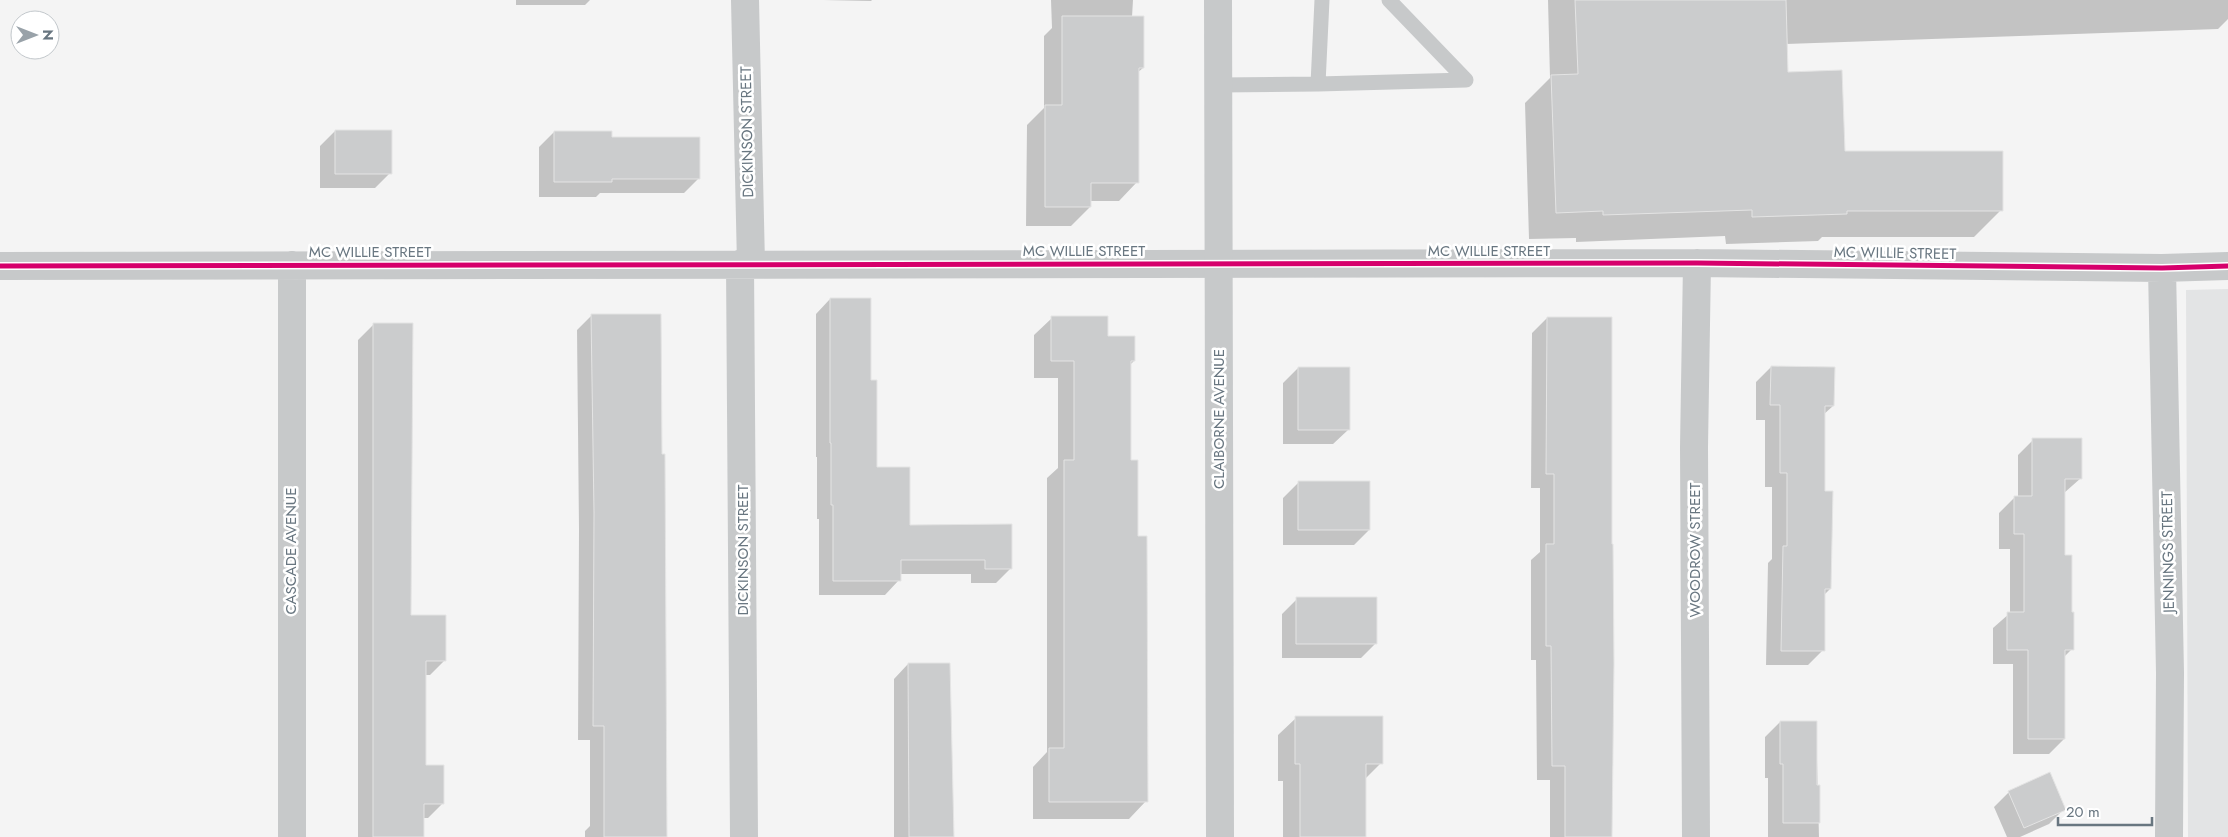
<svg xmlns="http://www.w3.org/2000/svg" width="2228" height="837" viewBox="0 0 2228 837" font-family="Jost,sans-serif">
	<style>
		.built { fill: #e3e4e5 }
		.shadow { fill: #0003 }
		.building { fill: #cbcccd; stroke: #e4e4e4 }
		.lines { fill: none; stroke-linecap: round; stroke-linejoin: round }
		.service { stroke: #c7c9ca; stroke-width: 15 }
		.minor { stroke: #c7c9ca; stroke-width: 28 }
		.tertiary { stroke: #c7c9ca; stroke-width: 28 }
		.cycleway-casing { stroke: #fff; stroke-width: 8 }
		.cycleway { stroke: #d6006c; stroke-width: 5 }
		.labels { text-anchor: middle; stroke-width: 5; stroke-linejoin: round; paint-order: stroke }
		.street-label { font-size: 15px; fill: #687680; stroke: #fff }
	</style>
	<rect width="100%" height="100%" fill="#f4f4f4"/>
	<path class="built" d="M 2228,289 L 2228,837 L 2188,837 L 2186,290 Z"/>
	<path class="shadow" d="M 516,0 L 590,0 L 585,5 L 516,5 Z
		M 823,0 L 872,0 L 871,1 Z
		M 1051,0 L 1133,0 L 1132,17 L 1143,68 L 1137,73 L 1137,182 L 1119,201 L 1090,201 L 1090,207 L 1071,226 L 1026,226 L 1027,125 L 1044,108 L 1044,36 L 1052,28 Z
		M 1548,0 L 2228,0 L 2228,19 L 2218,29 L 1786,44 L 1786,73 L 1843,153 L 2001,210 L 1974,237 L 1822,237 L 1818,241 L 1726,244 L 1725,236 L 1576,242 L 1576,238 L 1529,239 L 1525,103 L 1550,78 Z
		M 335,131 L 390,173 L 375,188 L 320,188 L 320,146 Z
		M 554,132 L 611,138 L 699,178 L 684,193 L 600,193 L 596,197 L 539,197 L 539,147 Z
		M 830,299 L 870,382 L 876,468 L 909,526 L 1011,568 L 996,583 L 971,583 L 971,574 L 899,574 L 899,580 L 885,595 L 819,595 L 819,519 L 817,519 L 817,457 L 816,457 L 816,314 Z
		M 592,315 L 665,837 L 585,837 L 585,831 L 590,826 L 590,740 L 578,740 L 579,529 L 577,330 Z
		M 1052,318 L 1107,337 L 1134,361 L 1130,365 L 1130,461 L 1137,537 L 1146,801 L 1129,819 L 1033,819 L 1033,767 L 1047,752 L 1047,478 L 1058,468 L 1058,378 L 1034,378 L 1034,335 Z
		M 1547,318 L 1610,318 L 1613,765 L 1610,768 L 1610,837 L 1550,837 L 1550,780 L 1537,780 L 1536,660 L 1531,660 L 1531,560 L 1540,552 L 1540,488 L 1531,488 L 1532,333 Z
		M 373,325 L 410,617 L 445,660 L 430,675 L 425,675 L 425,766 L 443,803 L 428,818 L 422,818 L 422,837 L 358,837 L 358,340 Z
		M 1771,367 L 1833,406 L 1823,415 L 1823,492 L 1830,589 L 1823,596 L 1823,650 L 1808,665 L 1766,665 L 1768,563 L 1772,559 L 1772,487 L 1765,487 L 1765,420 L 1756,420 L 1756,382 Z
		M 1298,368 L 1348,430 L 1333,444 L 1283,444 L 1283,383 Z
		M 2033,440 L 2081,478 L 2064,493 L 2064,556 L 2072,649 L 2064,657 L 2064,739 L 2049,754 L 2013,754 L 2013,664 L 1993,664 L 1993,628 L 2010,613 L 2010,549 L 1999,549 L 1999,513 L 2014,498 L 2018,498 L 2018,455 Z
		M 1298,483 L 1369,530 L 1354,545 L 1283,545 L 1283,498 Z
		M 1297,599 L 1376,643 L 1361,658 L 1282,658 L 1282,614 Z
		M 908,664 L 952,837 L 894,837 L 894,679 Z
		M 1296,718 L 1381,763 L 1365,779 L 1365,837 L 1283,837 L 1283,781 L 1278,781 L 1278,735 Z
		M 1780,722 L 1816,722 L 1819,837 L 1768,837 L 1768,778 L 1765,778 L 1765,737 Z
		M 2009,792 L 2064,809 L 2049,824 L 2020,837 L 2007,837 L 1994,807 Z"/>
	<path class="building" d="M 1575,0 L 1786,0 L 1788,72 L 1842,70 L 1845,151 L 2003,151 L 2003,211 L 1847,211 L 1847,214 L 1752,217 L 1752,210 L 1603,215 L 1603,211 L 1556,213 L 1551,75 L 1578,74 Z
		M 1062,16 L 1144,16 L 1144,68 L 1139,68 L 1139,183 L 1091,183 L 1091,207 L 1045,207 L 1045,105 L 1062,105 Z
		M 335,130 L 392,130 L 392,174 L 335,174 Z
		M 554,131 L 612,131 L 612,137 L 700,137 L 700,179 L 612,179 L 612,182 L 554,182 Z
		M 830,298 L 871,298 L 871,380 L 877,380 L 877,467 L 910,467 L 910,525 L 1012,524 L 1012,569 L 985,569 L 985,560 L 901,560 L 901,581 L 833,581 L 833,505 L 831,505 L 831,443 L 830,443 Z
		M 591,314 L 661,314 L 662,454 L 665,454 L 667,837 L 604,837 L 604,726 L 593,726 L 594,513 Z
		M 1051,316 L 1108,316 L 1108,336 L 1135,336 L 1135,361 L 1131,361 L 1131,460 L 1138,460 L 1138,536 L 1147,536 L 1148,802 L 1049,802 L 1049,748 L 1064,748 L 1064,460 L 1074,460 L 1074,361 L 1051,361 Z
		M 1547,317 L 1612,317 L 1612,544 L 1613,544 L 1614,664 L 1612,837 L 1565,837 L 1565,766 L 1552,766 L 1551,646 L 1546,646 L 1546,544 L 1554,544 L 1554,474 L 1546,474 Z
		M 373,323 L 413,323 L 411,615 L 446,615 L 446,661 L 426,661 L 426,765 L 444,765 L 444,804 L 424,804 L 424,837 L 373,837 Z
		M 1771,366 L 1835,367 L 1834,406 L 1825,406 L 1825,491 L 1833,491 L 1831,589 L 1825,589 L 1825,651 L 1781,651 L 1783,546 L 1787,546 L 1787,473 L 1780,473 L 1780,405 L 1770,405 Z
		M 1298,367 L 1350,367 L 1350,430 L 1298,430 Z
		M 2032,438 L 2082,438 L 2082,479 L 2065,479 L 2065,555 L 2072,555 L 2072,612 L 2074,612 L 2074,650 L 2065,650 L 2065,739 L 2028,739 L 2028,650 L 2007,650 L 2007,612 L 2024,612 L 2024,534 L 2014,534 L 2014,496 L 2032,496 Z
		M 1298,481 L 1370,481 L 1370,530 L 1298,530 Z
		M 1296,597 L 1377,597 L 1377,644 L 1296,644 Z
		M 908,663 L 950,663 L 954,837 L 909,837 Z
		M 1295,716 L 1383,716 L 1383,764 L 1366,764 L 1366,837 L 1300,837 L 1300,764 L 1295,764 Z
		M 1780,721 L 1817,721 L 1817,785 L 1820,785 L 1820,823 L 1783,823 L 1783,764 L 1780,764 Z
		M 2050,772 L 2066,810 L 2024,828 L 2008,791 Z"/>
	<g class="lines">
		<path class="service" d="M 1318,84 L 1466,80 L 1389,0
			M 1219,85 L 1318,84 L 1322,0"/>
		<path class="minor" d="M 745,0 L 751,264
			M 740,264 L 744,837
			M 292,265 L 292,837
			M 0,266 L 1697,263 L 2162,268 L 2228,266
			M 2162,268 L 2170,673 L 2169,837
			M 1696,837 L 1694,447 L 1697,263"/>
		<path class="tertiary" d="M 1218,0 L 1220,837"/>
		<defs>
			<path id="cycleway" d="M 0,266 L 1697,263 L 2162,268 L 2228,266"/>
		</defs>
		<use href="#cycleway" class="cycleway-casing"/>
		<use href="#cycleway" class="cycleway"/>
	</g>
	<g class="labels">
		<g class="street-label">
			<text transform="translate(747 132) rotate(-91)" y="5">DICKINSON STREET</text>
			<text x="1084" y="256">MC WILLIE STREET</text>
			<text x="1489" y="256">MC WILLIE STREET</text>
			<text x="370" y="257">MC WILLIE STREET</text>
			<text transform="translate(1895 253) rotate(1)" y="5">MC WILLIE STREET</text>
			<text transform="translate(1219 419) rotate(-90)" y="5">CLAIBORNE AVENUE</text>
			<text transform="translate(743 550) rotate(-90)" y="5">DICKINSON STREET</text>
			<text transform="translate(1695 550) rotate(-90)" y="5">WOODROW STREET</text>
			<text transform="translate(291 551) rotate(-90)" y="5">CASCADE AVENUE</text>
			<text transform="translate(2168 552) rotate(-91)" y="5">JENNINGS STREET</text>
		</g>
	</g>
	<g transform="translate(35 35) rotate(90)"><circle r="24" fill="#ffffff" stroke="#c3c8cc"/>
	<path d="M0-4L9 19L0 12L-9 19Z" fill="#99a2a9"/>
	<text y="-8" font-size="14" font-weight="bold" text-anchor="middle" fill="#687680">N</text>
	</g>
	<path d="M2058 817v8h94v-8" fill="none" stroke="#687680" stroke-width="2.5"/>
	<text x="2066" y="817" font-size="15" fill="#687680" stroke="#ffffff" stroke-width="4" paint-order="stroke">20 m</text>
</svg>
